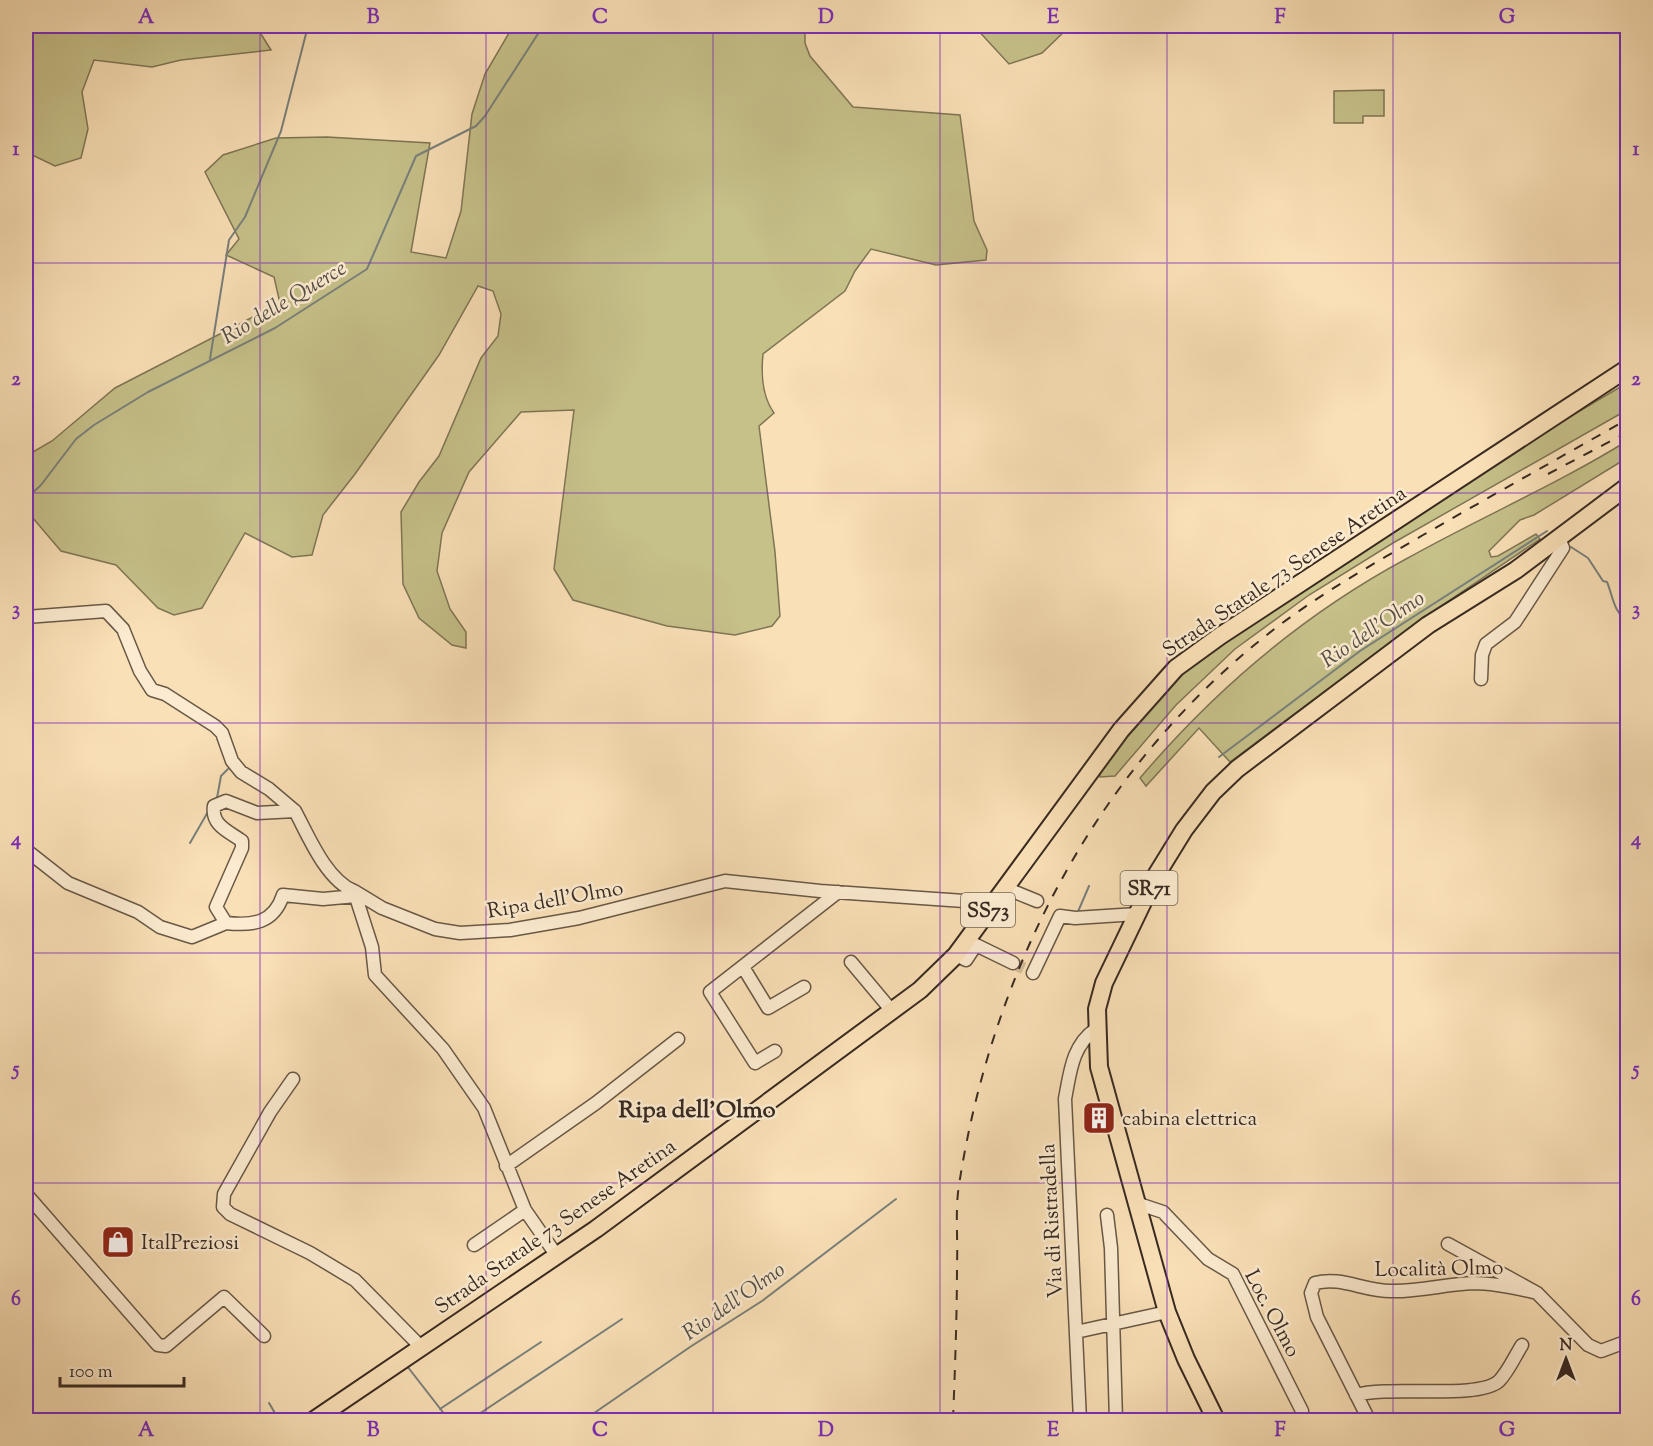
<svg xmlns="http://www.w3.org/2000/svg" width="1653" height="1446" viewBox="0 0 1653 1446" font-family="'Sorts Mill Goudy',serif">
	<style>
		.green { fill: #c6c089; stroke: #7f7555; stroke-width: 1.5 }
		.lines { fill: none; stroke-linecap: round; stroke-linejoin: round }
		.stream { stroke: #78807c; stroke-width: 2 }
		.minor-tunnel { stroke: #d3bc99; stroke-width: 12; stroke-dasharray: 12 6; stroke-linecap: butt }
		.minor-casing { stroke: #685846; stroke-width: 15 }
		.major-casing { stroke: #382a21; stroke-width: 20 }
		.minor { stroke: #fcebd0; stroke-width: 12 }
		.major { stroke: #fae0b7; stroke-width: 16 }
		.rail { stroke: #382a21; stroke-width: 2; stroke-dasharray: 10 10; stroke-linecap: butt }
		.grid { fill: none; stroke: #7b2cbf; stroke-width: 1.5; stroke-opacity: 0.55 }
		.labels { text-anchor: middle; stroke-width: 5; stroke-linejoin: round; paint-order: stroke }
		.shield { fill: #fcebd0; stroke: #736456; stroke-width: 1.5 }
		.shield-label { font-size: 20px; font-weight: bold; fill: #382a21 }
		.street-label { font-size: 21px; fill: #382a21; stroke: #fcebd0 }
		.poi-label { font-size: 21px; fill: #382a21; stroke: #fcebd0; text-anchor: start }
		.water-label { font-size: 22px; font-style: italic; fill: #534e47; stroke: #fcebd0 }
		.quarter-label { font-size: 24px; font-weight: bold; fill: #382a21; stroke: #fcebd0 }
		.neatline { fill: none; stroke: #7b2cbf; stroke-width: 2 }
		.grid-label { font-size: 20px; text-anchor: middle; font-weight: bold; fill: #7b2cbf }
	</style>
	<rect width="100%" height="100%" fill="#fae0b7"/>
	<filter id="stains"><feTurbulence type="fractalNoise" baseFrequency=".00333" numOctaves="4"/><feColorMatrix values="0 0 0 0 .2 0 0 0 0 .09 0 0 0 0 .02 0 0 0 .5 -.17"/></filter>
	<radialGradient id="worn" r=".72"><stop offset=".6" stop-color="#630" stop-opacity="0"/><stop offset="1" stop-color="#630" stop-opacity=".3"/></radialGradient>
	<path class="green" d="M 26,26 L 256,26 L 271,50 L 181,60 L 152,67 L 94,60 L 82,92 L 88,129 L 81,158 L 55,166 L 26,152 Z
		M 513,26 L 805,26 L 805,43 L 810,56 L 853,107 L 960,115 L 974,221 L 987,250 L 986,260 L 936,265 L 871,249 L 855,271 L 845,291 L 763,354 C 761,373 762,396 774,413 L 759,426 L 775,552 L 780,616 L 772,626 L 735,635 L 667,626 L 573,600 L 554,569 L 574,410 L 521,412 L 469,472 L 442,533 L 437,571 L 450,609 L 466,632 L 466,648 L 452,645 L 419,618 L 403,584 L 401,512 L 419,482 L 439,456 L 481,358 L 498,336 L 501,314 L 493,291 L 478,286 L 439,355 L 355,474 L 323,515 L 312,555 L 292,557 L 245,533 L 202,608 L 174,615 L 158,608 L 116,565 L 61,551 L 26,510 L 26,456 L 52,441 L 115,388 L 280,303 L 274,277 L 226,255 L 239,239 L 205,172 L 223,155 L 276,138 L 327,137 L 430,143 L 411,252 L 446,258 L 461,211 L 472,114 L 485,74 Z
		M 974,26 L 1070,26 L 1042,53 L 1009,64 Z
		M 1384,90 L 1384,116 L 1363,116 L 1363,123 L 1334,123 L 1334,91 Z
		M 1627,383 L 1627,410 L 1393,543 L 1309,595 L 1235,649 L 1176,705 L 1115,776 L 1100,777 L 1100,767 L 1167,687 L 1211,650 L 1502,457 Z
		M 1627,441 L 1627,458 L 1534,515 L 1520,520 L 1489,551 L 1491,557 L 1498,556 L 1536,534 L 1540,539 L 1425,617 L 1230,762 L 1199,728 L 1146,786 L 1140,778 C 1214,691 1304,614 1406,559 C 1479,518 1556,485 1627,441 Z"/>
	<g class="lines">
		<path class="stream" d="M 210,359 L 229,240 L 245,217 L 281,131 L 308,26
			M 26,499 L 41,485 L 76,439 L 94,425 L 148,392 L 275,328 L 367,269 L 416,156 L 476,126 L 485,116 L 543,26
			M 1571,547 L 1588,558 L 1603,581 L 1607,582 C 1613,596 1613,612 1628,621
			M 1219,757 L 1360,651 L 1547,531
			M 217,798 L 221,776 L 228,769
			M 190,843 L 209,810
			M 1077,914 L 1089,886
			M 407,1366 L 449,1420
			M 269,1403 L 279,1420
			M 440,1409 L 541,1342
			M 470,1420 L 622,1319
			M 584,1420 L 690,1347 L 762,1301 L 896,1199"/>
		<path class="minor-tunnel" d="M 1013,963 L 1033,973"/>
		<defs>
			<path id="minor" d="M 26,617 L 106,611 L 123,629 L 140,671 L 152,690 L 165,694 L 215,726 L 222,733 L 232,761 L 241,772 L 269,789 L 295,811
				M 1481,679 L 1482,655 L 1486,644 L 1515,622 L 1563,548 L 1559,538
				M 26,850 L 68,883 L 138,912 L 160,927 L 192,937 L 226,923 L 216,907 L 242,848 L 242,841 C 228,831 211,825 214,806 L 226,801 L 257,813 L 295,811 C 308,835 326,880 354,891
				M 1005,888 L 1037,901
				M 226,923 C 253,926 274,923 283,895 L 323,899 L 356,896
				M 956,955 L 966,960 L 976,945 L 1013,963
				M 851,962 L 892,1011
				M 743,967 L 768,1008 L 804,987
				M 1033,973 L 1060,916 L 1075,918 L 1137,914
				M 775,1051 L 755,1063 L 710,992 L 838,892
				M 293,1079 L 270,1112 L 224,1194 L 223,1207 L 230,1214 L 310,1253 L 355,1280 L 422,1348
				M 506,1166 L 596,1103 L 678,1039
				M 26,1194 L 158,1345 L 166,1346 L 224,1297 L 264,1336
				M 1139,1204 L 1163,1212 L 1208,1259 L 1233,1274 L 1302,1411
				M 1107,1215 L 1111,1248 L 1116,1420
				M 1448,1244 L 1537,1293 L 1588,1345 L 1601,1351 L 1628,1341
				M 474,1245 L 525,1210
				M 557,1256 L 525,1210 L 484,1108 L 443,1049 L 375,975 L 372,947 L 354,891 L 382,908 L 435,929 L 460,933 L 510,930 L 579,918 L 725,881 L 820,891 L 993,903
				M 1076,1332 L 1167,1312
				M 1356,1395 C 1390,1385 1478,1400 1499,1381 C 1508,1372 1515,1356 1522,1345
				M 1080,1420 L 1065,1099 C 1070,1073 1072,1045 1096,1029
				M 1369,1420 L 1317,1317 L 1311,1293 L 1315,1283 C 1341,1276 1363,1291 1391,1291 C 1418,1292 1446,1284 1473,1283 C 1495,1283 1517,1288 1537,1293"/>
			<path id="major" d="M 314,1420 L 596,1229 L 920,990 L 956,955 L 1121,730 L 1176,668 L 1220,636 L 1628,368
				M 1216,1420 L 1186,1359 L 1167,1312 L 1099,1067 L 1097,1009 L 1104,983 L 1155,877 L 1184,830 L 1213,792 L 1237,769 L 1428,625 L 1516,570 L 1628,486"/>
		</defs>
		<use href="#minor" class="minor-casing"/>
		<use href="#major" class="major-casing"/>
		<use href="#minor" class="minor"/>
		<use href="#major" class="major"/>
		<path class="rail" d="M 1548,474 L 1628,432
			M 953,1420 C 955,1368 957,1316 957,1264 C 958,1238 955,1210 959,1185 C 992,971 1096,769 1268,634 C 1316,596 1370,566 1423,535 C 1491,496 1559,458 1628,419"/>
	</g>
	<path class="grid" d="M 260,26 L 260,1420M 486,26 L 486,1420M 713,26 L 713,1420M 940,26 L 940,1420M 1167,26 L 1167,1420M 1393,26 L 1393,1420M 26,263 L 1628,263M 26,493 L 1628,493M 26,723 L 1628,723M 26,953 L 1628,953M 26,1183 L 1628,1183"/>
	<defs>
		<symbol id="building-square" viewBox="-11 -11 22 22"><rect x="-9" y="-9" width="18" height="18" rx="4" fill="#8f2418" stroke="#fcebd0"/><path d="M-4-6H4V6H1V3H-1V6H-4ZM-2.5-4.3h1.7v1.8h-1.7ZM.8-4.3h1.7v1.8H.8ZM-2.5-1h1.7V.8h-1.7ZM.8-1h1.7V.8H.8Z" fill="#fff"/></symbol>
		<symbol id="shop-square" viewBox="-11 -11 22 22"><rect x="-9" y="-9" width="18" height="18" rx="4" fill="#8f2418" stroke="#fcebd0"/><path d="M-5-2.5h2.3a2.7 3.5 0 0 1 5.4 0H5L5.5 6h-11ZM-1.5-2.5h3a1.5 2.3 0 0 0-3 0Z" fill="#fff"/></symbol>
	</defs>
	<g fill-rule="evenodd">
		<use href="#building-square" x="1080" y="1099" width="38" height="38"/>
		<use href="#shop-square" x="99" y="1223" width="38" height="38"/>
	</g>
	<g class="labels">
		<g class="shield">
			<rect x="1120.5" y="871" width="57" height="34" rx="4.5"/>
			<rect x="961" y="893" width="54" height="34" rx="4.5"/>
		</g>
		<g class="shield-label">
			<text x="1149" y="895">SR71</text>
			<text x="988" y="917">SS73</text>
		</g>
		<g class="street-label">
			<text transform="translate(1284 571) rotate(-34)" y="7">Strada Statale 73 Senese Aretina</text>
			<text transform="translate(555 899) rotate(-10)" y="7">Ripa dell'Olmo</text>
			<text transform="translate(1051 1221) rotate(-93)" y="7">Via di Ristradella</text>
			<text transform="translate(555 1226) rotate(-35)" y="7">Strada Statale 73 Senese Aretina</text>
			<text transform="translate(1439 1268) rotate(-1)" y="7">Località Olmo</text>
			<text transform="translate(1273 1313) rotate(62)" y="7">Loc. Olmo</text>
		</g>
		<g class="poi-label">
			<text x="1122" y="1125">cabina elettrica</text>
			<text x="141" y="1249">ItalPreziosi</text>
		</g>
		<g class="water-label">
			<text transform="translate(283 301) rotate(-31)" y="8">Rio delle Querce</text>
			<text transform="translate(1372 628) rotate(-34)" y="8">Rio dell'Olmo</text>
			<text transform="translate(733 1300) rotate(-35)" y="8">Rio dell'Olmo</text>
		</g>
		<g class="quarter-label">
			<text x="697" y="1117">Ripa dell'Olmo</text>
		</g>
	</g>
	<rect width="1653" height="1446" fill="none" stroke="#fae0b7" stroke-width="66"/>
	<g transform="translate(1566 1359)" stroke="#fcebd0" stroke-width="4.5" paint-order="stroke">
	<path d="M0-4.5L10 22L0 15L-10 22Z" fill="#382a21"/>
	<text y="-9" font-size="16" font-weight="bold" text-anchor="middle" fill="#382a21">N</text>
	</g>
	<path d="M60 1377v9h124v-9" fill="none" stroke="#382a21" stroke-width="3"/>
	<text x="69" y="1377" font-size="18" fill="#382a21" stroke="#fcebd0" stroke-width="4.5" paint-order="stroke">100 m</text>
	<rect x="33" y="33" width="1587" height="1380" class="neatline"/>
	<g class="grid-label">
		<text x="146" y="23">A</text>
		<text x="373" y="23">B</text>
		<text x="600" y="23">C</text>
		<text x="826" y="23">D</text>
		<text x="1053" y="23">E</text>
		<text x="1280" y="23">F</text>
		<text x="1507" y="23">G</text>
		<text x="16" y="155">1</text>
		<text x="1636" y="155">1</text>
		<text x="16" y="385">2</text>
		<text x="1636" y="385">2</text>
		<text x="16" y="615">3</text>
		<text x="1636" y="615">3</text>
		<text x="16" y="845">4</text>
		<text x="1636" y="845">4</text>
		<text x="16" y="1075">5</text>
		<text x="1636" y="1075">5</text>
		<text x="16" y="1305">6</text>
		<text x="1636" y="1305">6</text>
		<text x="146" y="1436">A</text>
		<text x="373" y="1436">B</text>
		<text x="600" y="1436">C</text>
		<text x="826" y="1436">D</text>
		<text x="1053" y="1436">E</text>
		<text x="1280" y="1436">F</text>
		<text x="1507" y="1436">G</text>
	</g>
	<rect width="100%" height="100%" filter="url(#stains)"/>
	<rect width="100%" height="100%" fill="url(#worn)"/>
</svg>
